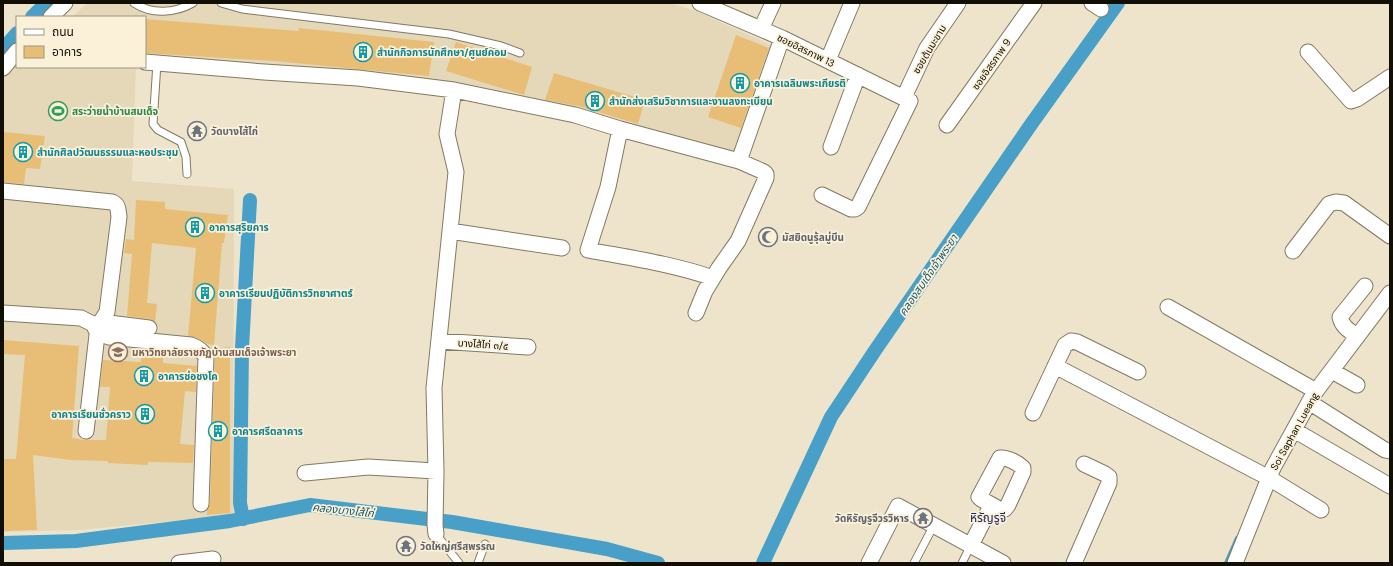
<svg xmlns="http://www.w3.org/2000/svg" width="1393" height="566" viewBox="0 0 1393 566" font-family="'DM Sans','Noto Sans Thai',sans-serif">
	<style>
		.built { fill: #e5d8b8 }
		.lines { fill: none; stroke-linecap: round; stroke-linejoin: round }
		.stream { stroke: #489fc7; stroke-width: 4 }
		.canal { stroke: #489fc7; stroke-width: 14 }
		.building { fill: #e8bd75 }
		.service-casing { stroke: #827963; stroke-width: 9 }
		.minor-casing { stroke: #827963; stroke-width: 17 }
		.service { stroke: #fff; stroke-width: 7 }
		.minor { stroke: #fff; stroke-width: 15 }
		.labels { text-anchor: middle; stroke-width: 3.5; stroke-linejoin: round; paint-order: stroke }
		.street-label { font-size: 10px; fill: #110e06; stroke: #fbf1d8 }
		.culture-label { font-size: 10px; font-weight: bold; fill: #0d838f; stroke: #fbf1d8; text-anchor: start }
		.leisure-label { font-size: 10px; font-weight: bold; fill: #27864d; stroke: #fbf1d8; text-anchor: start }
		.worship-label { font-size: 10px; font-weight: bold; fill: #5b616d; stroke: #fbf1d8; text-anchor: start }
		.education-label { font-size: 10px; font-weight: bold; fill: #785e54; stroke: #fbf1d8; text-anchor: start }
		.water-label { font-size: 11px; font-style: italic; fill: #125773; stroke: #fbf1d8 }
		.quarter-label { font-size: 12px; fill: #20255d; stroke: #fbf1d8 }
	</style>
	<rect width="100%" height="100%" fill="#ede4cb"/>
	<path class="built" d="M 87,3 L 670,3 L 696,11 L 780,49 L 738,163 L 534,102 L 145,57 L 145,17 L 72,17 Z
		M 17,55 L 17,67 L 136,67 L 132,181 L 234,189 L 233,515 L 80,530 L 3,532 L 3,62 Z"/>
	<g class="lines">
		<path class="stream" d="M 1226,563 L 1237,538"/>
		<path class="canal" d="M 32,17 L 46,3
			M 3,49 L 17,33
			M 243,519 L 240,503 L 242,348 L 250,200
			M 3,543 L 76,541 L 230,521 L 310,505 L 452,522 L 607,549 L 658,563
			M 763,563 L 831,417 L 876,349 L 1032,123 L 1118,3"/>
	</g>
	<path class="building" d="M 145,19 L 298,31 L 299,28 L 434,42 L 429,76 L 274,61 L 145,53 Z
		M 736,35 L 769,48 L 741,128 L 708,117 Z
		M 456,42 L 532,67 L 524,95 L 446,71 Z
		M 554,73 L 645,100 L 638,124 L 578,106 L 545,100 Z
		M 3,132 L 45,136 L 40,169 L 26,168 L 24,184 L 3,182 Z
		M 136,200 L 165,202 L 165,209 L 228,215 L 224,243 L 222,243 L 214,345 L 208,344 L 197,338 L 188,336 L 196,248 L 152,243 L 147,303 L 157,304 L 155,322 L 150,319 L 127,316 L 132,254 L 124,253 L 126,239 L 134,240 Z
		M 3,340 L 79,346 L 72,438 L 85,440 L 106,440 L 110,387 L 100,387 L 103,360 L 141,362 L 141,352 L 163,354 L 163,363 L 197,366 L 196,392 L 185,391 L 180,444 L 194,445 L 193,463 L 148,462 L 148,465 L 108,463 L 108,461 L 71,460 L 33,455 L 37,530 L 3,531 L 3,459 L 16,459 L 25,355 L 3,354 Z
		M 230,347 L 230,513 L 207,515 L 207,510 L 210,504 L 215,357 L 211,349 Z"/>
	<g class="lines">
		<defs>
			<path id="service" d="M 134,3 C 152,15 175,13 193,3
				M 221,3 L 242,9 L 449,34 L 501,46 L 520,53
				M 157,63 L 153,124 L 158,130 L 181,142 L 186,157 L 187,174
				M 436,534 L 459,563
				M 478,563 L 485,544
				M 914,563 L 934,525
				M 962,563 L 971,545"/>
			<path id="minor" d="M 700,3 L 782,38 L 910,101 L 858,207 L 855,209 L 851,209 L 822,195
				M 1092,3 L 1101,9
				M 51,17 L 65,3
				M 761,29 L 773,3
				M 1308,52 L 1351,101 L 1357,99 L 1390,77
				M 828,60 L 852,3
				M 145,62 L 264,72 L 358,78 L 454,90 L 575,115 L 620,129 L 739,161 L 764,172 L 766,174 L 766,178 L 738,241 L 719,268 L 705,291 L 696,313
				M 3,68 L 17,51
				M 904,97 L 927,48 L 958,3
				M 947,125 L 1034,3
				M 620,129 L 608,187 L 588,250 C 630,258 673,264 713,278
				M 831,147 L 858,75
				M 739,161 L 782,38
				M 3,191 L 112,202 C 119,205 118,210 119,217 L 107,312 L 98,326 L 86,431
				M 450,231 L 562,248
				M 1293,251 L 1329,204 L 1336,202 L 1344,203 L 1390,236
				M 1168,307 L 1316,391
				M 3,313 L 81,318 L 93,324 L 97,332 L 109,337 L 191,345 C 198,348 202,350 206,357 L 201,504
				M 101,322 L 149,328
				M 1357,336 C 1350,331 1342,327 1340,317 L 1365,286
				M 439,341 L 528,347
				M 1055,366 L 1269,478 L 1321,510
				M 1332,371 L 1357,385
				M 1309,402 L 1385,450 L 1390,451
				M 1033,413 L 1065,345 L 1071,341 L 1077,342 L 1138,372
				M 1294,430 L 1390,486
				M 1000,458 C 1007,457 1018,463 1023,468 L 1023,472 L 1008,505 L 1005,509 L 1001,510 L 981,499 L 979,497 Z
				M 305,473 L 368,467 L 436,471
				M 436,534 L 435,525 L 436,471 L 434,388 L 456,172 L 447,134 L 454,90
				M 971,545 L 991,506
				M 179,563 L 213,559
				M 869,563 L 898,506 L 1003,563
				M 1074,563 L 1109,483 L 1109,477 L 1105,474 L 1084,464
				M 1235,563 L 1273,468 L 1313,395 L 1390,293"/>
		</defs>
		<use href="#service" class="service-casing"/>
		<use href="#minor" class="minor-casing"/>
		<use href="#service" class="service"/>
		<use href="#minor" class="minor"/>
	</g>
	<defs>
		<symbol id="building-ring" viewBox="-11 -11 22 22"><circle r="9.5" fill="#fbf1d8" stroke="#0f9aa8" stroke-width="1.5"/><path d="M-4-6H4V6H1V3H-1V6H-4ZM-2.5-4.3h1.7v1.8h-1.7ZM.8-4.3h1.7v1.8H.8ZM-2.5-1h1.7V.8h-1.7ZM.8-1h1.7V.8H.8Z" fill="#0f9aa8"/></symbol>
		<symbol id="stadium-ring" viewBox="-11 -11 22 22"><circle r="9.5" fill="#fbf1d8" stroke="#2e9e5b" stroke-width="1.5"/><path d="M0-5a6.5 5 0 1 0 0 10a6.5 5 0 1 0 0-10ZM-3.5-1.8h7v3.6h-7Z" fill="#2e9e5b"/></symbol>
		<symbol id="temple-ring" viewBox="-11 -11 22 22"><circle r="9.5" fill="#fbf1d8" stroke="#6b7280" stroke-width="1.5"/><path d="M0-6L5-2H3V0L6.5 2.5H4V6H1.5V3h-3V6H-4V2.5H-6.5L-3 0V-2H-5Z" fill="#6b7280"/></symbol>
		<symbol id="mosque-ring" viewBox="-11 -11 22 22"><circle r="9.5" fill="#fbf1d8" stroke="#6b7280" stroke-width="1.5"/><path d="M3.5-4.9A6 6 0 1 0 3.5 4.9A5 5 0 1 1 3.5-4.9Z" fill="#6b7280"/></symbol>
		<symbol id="university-ring" viewBox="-11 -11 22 22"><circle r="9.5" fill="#fbf1d8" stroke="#8d6e63" stroke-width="1.5"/><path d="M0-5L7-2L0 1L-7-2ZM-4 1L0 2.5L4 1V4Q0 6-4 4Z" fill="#8d6e63"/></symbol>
	</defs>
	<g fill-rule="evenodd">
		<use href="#building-ring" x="352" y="41" width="22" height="22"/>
		<use href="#building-ring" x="729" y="72" width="22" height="22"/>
		<use href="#building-ring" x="584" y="90" width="22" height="22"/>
		<use href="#stadium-ring" x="47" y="100" width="22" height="22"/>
		<use href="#temple-ring" x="186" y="120" width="22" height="22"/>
		<use href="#building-ring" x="12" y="141" width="22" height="22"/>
		<use href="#building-ring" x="184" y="216" width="22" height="22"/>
		<use href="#mosque-ring" x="757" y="226" width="22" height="22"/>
		<use href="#building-ring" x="194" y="282" width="22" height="22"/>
		<use href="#university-ring" x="107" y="341" width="22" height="22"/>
		<use href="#building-ring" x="133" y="365" width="22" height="22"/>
		<use href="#building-ring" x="134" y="403" width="22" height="22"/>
		<use href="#building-ring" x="207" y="420" width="22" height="22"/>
		<use href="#temple-ring" x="912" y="507" width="22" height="22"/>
		<use href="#temple-ring" x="395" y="535" width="22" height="22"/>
	</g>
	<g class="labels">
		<g class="street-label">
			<text transform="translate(929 49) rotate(-59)" y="4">ซอยต้นมะขาม</text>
			<text transform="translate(806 50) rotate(26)" y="4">ซอยอิสรภาพ 13</text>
			<text transform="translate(991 64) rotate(-55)" y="4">ซอยอิสรภาพ 9</text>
			<text transform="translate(483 344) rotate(4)" y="4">บางไส้ไก่ ๓/๕</text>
			<text transform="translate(1294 431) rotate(-61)" y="4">Soi Saphan Lueang</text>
		</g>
		<g class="culture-label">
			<text x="377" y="56">สำนักกิจการนักศึกษา/ศูนย์คอม</text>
			<text x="754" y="87">อาคารเฉลิมพระเกียรติ</text>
			<text x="609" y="105">สำนักส่งเสริมวิชาการและงานลงทะเบียน</text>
			<text x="37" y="156">สำนักศิลปวัฒนธรรมและหอประชุม</text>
			<text x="209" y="231">อาคารสุริยคาร</text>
			<text x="219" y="297">อาคารเรียนปฏิบัติการวิทยาศาตร์</text>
			<text x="158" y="380">อาคารช่อชงโค</text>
			<text x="131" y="418" text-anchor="end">อาคารเรียนชั่วคราว</text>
			<text x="232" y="435">อาคารศรีตลาคาร</text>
		</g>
		<g class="leisure-label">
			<text x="72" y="115">สระว่ายน้ำบ้านสมเด็จ</text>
		</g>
		<g class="worship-label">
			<text x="211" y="135">วัดบางไส้ไก่</text>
			<text x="782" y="241">มัสยิดนูรุ้ลมู่บีน</text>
			<text x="909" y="522" text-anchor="end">วัดหิรัญรูจีวรวิหาร</text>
			<text x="420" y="550">วัดใหญ่ศรีสุพรรณ</text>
		</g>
		<g class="education-label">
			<text x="132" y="356">มหาวิทยาลัยราชภัฏบ้านสมเด็จเจ้าพระยา</text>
		</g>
		<g class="water-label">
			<text transform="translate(928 275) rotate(-56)" y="4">คลองสมเด็จเจ้าพระยา</text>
			<text transform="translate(343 510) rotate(6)" y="4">คลองบางไส้ไก่</text>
		</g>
		<g class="quarter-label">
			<text x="988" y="522">หิรัญรูจี</text>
		</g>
	</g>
	<rect width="1393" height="566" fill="none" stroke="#110e06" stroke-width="8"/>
	<rect x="16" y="16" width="130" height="52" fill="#fbf1d8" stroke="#9d9684"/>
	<rect x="24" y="29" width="20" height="6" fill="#ffffff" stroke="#9d9684"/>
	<text x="52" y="36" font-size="12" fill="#110e06">ถนน</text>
	<rect x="24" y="46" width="20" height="12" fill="#e8bd75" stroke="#9d9684"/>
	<text x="52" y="56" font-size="12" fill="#110e06">อาคาร</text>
</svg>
